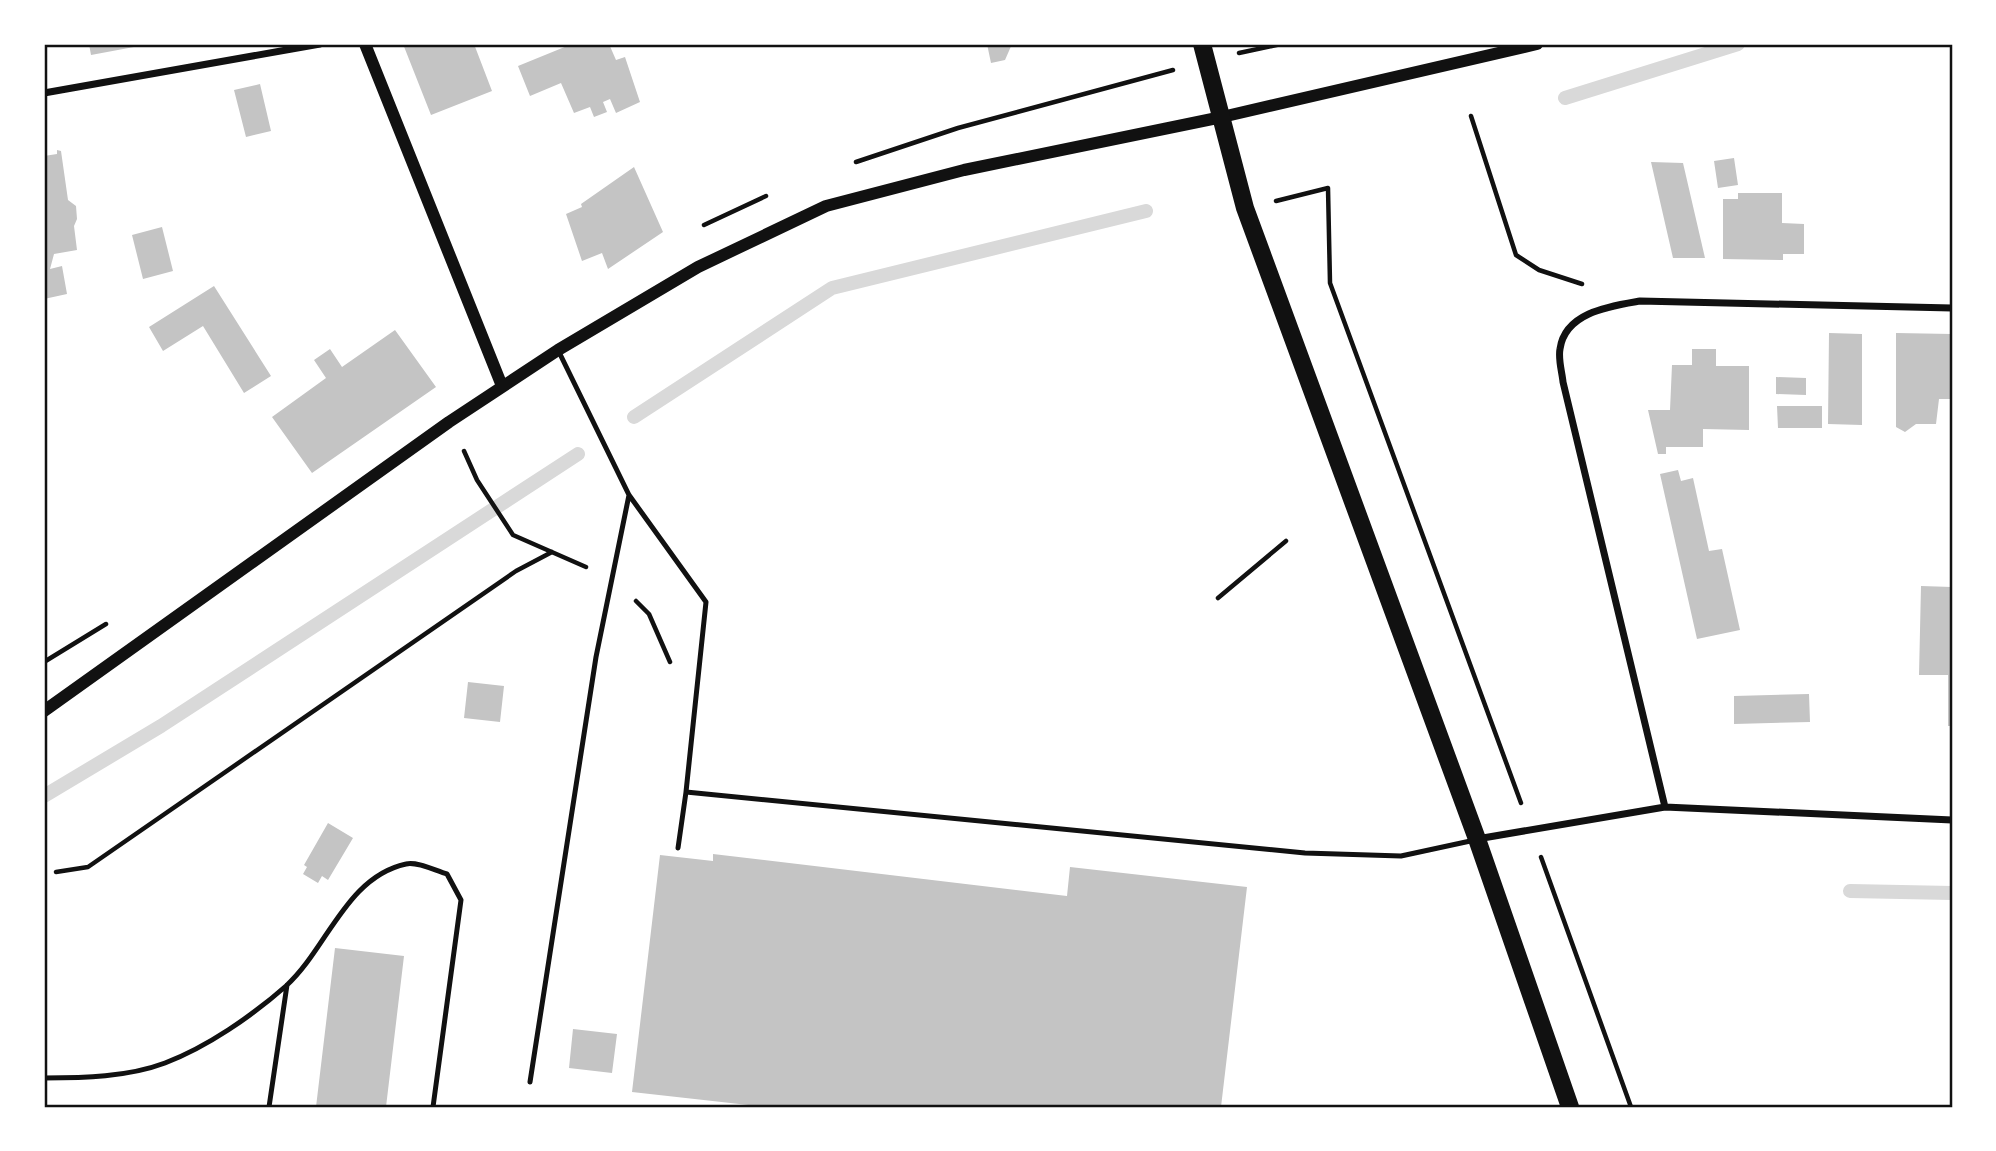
<svg xmlns="http://www.w3.org/2000/svg" width="1996" height="1151" viewBox="0 0 1996 1151" font-family="Figtree,sans-serif">
	<style>
		.lines { fill: none; stroke-linecap: round; stroke-linejoin: round }
		.stream { stroke: #d9d9d9; stroke-width: 14 }
		.building { fill: #c4c4c4 }
		.path { stroke: #111; stroke-width: 4.5 }
		.service { stroke: #111; stroke-width: 5 }
		.minor { stroke: #111; stroke-width: 7 }
		.tertiary { stroke: #111; stroke-width: 12 }
		.primary { stroke: #111; stroke-width: 18 }
		.neatline { fill: none; stroke: #111; stroke-width: 2.5 }
	</style>
	<rect width="100%" height="100%" fill="#fff"/>
	<g class="lines">
		<path class="stream" d="M 1565,98 L 1738,44
			M 634,417 L 832,288 L 1146,211
			M 44,796 L 161,726 L 578,454
			M 1850,891 L 1952,893"/>
	</g>
	<path class="building" d="M 89,44 L 134,44 L 134,47 L 91,55 Z
		M 403,44 L 474,44 L 492,91 L 431,115 Z
		M 572,44 L 609,44 L 616,60 L 625,57 L 640,102 L 616,113 L 610,99 L 603,102 L 607,112 L 594,117 L 590,107 L 574,113 L 561,83 L 530,96 L 518,66 Z
		M 987,44 L 1012,44 L 1005,60 L 991,63 Z
		M 260,84 L 271,131 L 246,137 L 234,90 Z
		M 57,150 L 61,151 L 68,200 L 76,206 L 77,219 L 74,226 L 77,250 L 54,254 L 50,269 L 62,266 L 67,294 L 44,299 L 44,156 L 57,154 Z
		M 1734,158 L 1738,185 L 1718,188 L 1714,161 Z
		M 1651,162 L 1683,163 L 1705,258 L 1673,258 Z
		M 634,167 L 663,232 L 608,269 L 602,253 L 582,261 L 566,214 L 582,207 L 581,204 Z
		M 1738,193 L 1782,193 L 1782,223 L 1804,224 L 1804,254 L 1783,254 L 1783,260 L 1723,259 L 1723,199 L 1738,199 Z
		M 162,227 L 173,271 L 143,279 L 132,235 Z
		M 214,286 L 271,376 L 244,393 L 203,326 L 163,351 L 149,327 Z
		M 395,330 L 436,387 L 312,473 L 272,417 L 326,378 L 314,360 L 330,349 L 342,367 Z
		M 1829,333 L 1862,334 L 1862,425 L 1828,424 Z
		M 1896,333 L 1952,334 L 1952,399 L 1939,399 L 1936,424 L 1916,424 L 1905,432 L 1896,427 Z
		M 1692,349 L 1716,349 L 1716,366 L 1749,366 L 1749,430 L 1703,429 L 1703,447 L 1666,447 L 1666,454 L 1658,454 L 1648,410 L 1670,410 L 1672,365 L 1692,365 Z
		M 1776,377 L 1806,378 L 1806,395 L 1776,394 Z
		M 1777,406 L 1822,406 L 1822,428 L 1778,428 Z
		M 1678,470 L 1681,481 L 1693,478 L 1709,551 L 1722,549 L 1740,630 L 1697,639 L 1660,474 Z
		M 1921,586 L 1952,587 L 1952,726 L 1948,726 L 1948,675 L 1919,675 Z
		M 468,682 L 504,686 L 500,722 L 464,718 Z
		M 1809,694 L 1810,722 L 1734,724 L 1734,696 Z
		M 328,823 L 353,838 L 328,880 L 322,876 L 318,883 L 303,874 L 307,867 L 304,865 Z
		M 713,854 L 1067,896 L 1070,867 L 1247,887 L 1221,1107 L 767,1107 L 632,1092 L 660,855 L 713,861 Z
		M 335,948 L 404,956 L 386,1107 L 316,1107 Z
		M 573,1029 L 617,1034 L 612,1073 L 569,1068 Z"/>
	<g class="lines">
		<path class="path" d="M 1239,53 L 1281,44
			M 1471,116 L 1516,255 L 1539,270 L 1582,284
			M 856,162 L 958,128 L 1173,70
			M 1276,201 L 1328,188 L 1330,283 L 1521,803
			M 704,225 L 766,196
			M 464,451 L 477,480 L 513,535 L 586,567
			M 1218,598 L 1286,541
			M 636,601 L 649,614 L 670,662
			M 44,662 L 106,624
			M 1541,857 L 1631,1107
			M 56,872 L 88,867 L 516,571 L 552,552"/>
		<path class="service" d="M 558,350 L 629,495 L 706,602 L 686,792 L 1305,853 L 1401,856 L 1475,840
			M 678,848 L 686,792
			M 44,1078 C 83,1078 128,1077 165,1063 C 207,1047 252,1016 286,986 C 327,949 346,877 406,864 C 417,861 436,871 447,874 L 461,900 L 433,1107
			M 530,1082 L 596,657 L 629,495
			M 269,1107 L 287,985"/>
		<path class="minor" d="M 44,93 L 320,44
			M 1665,807 L 1563,382 C 1562,372 1558,359 1560,349 C 1565,312 1611,306 1640,301 L 1952,308
			M 1477,839 L 1665,807 L 1952,820"/>
		<path class="tertiary" d="M 365,44 L 502,386
			M 44,711 L 449,422 L 558,350 L 698,267 L 826,206 L 964,170 L 1222,117 L 1537,44"/>
		<path class="primary" d="M 1202,44 L 1245,208 L 1477,839 L 1570,1107"/>
	</g>
	<rect width="1996" height="1151" fill="none" stroke="#ffffff" stroke-width="91"/>
	<rect x="46" y="46" width="1905" height="1060" class="neatline"/>
</svg>
